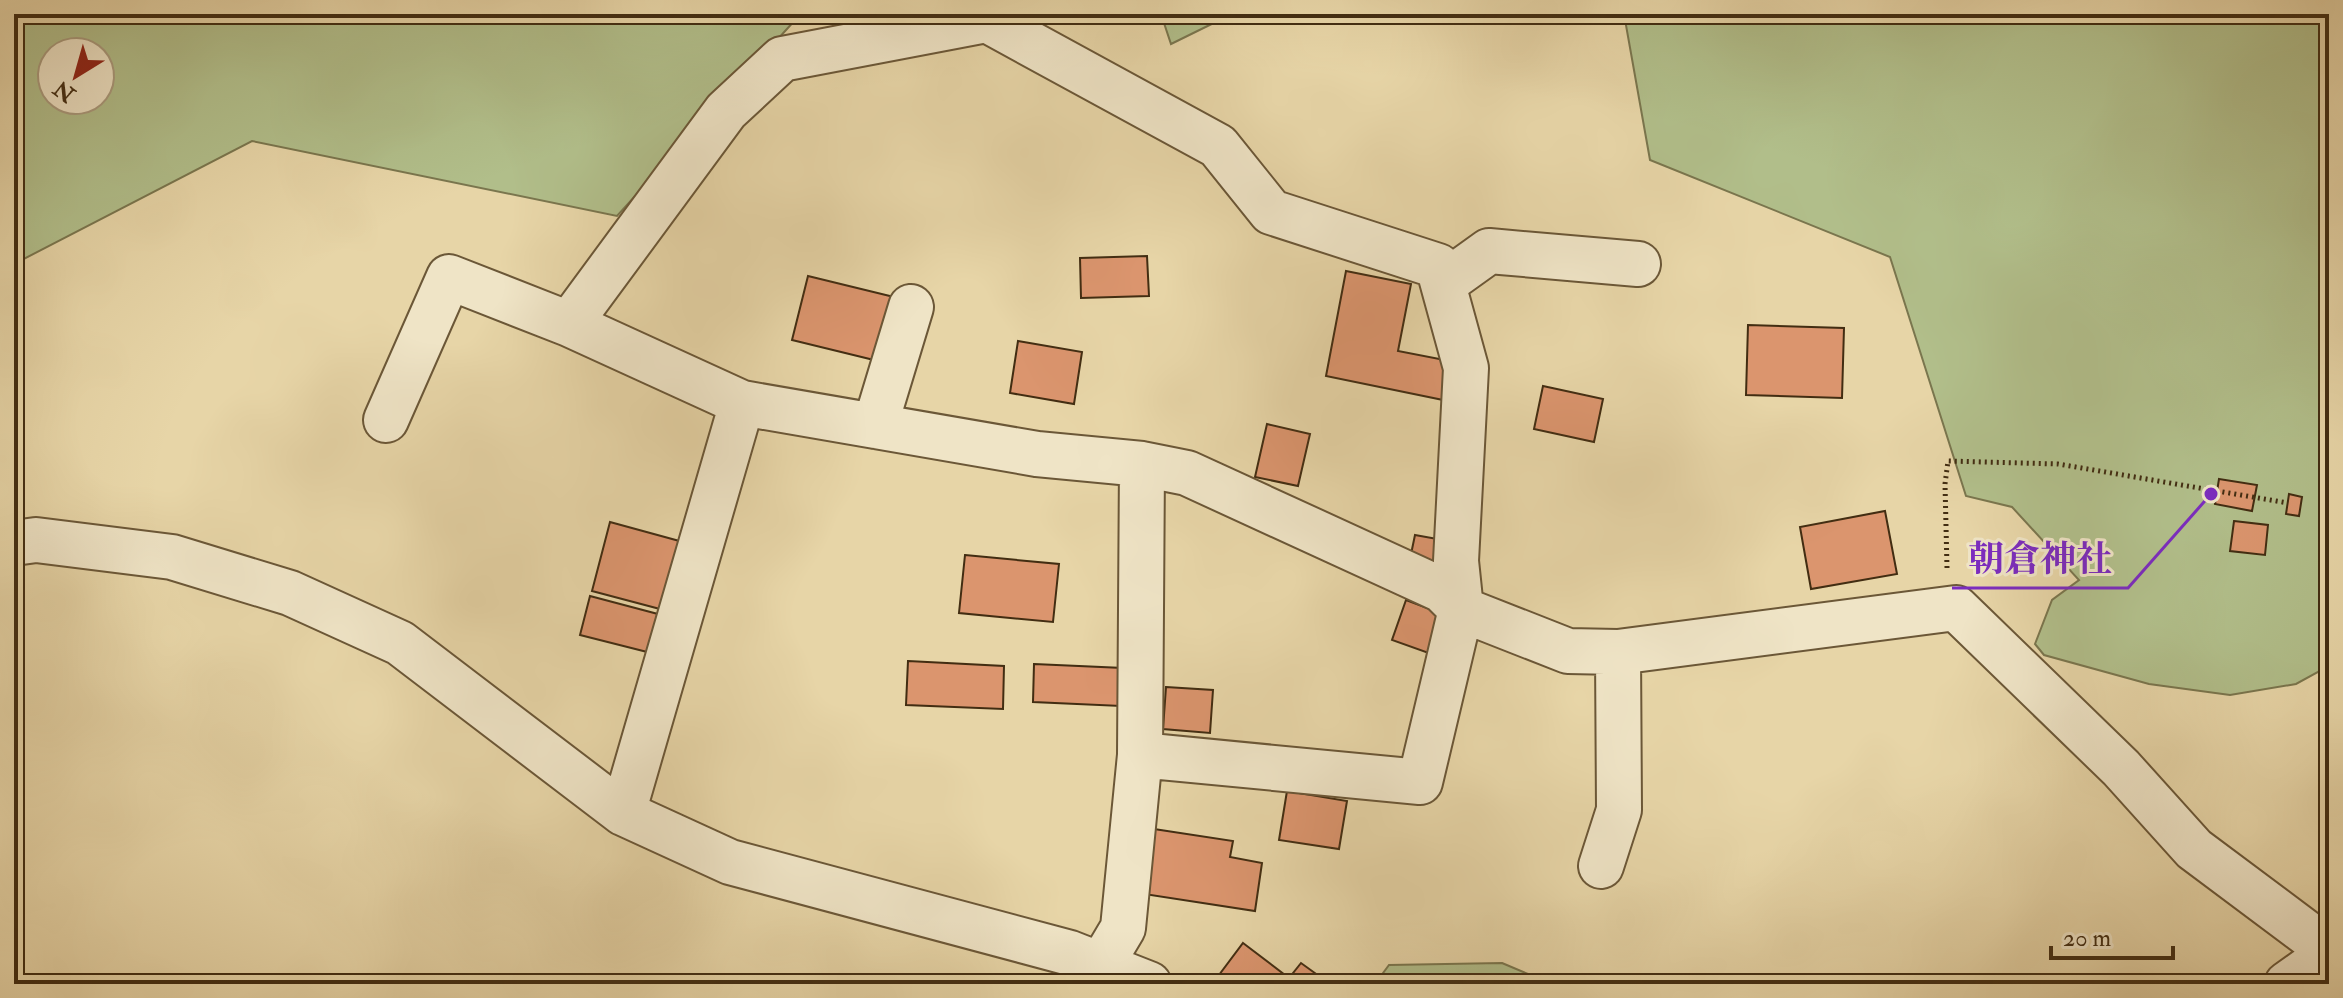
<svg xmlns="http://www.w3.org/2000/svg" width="2343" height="998" viewBox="0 0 2343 998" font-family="'IM FELL Double Pica','Noto Serif JP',serif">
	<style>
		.green { fill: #b1be8a; stroke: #7a764e; stroke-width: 2; fill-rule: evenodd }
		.building { fill: #db956e; stroke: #422d12; stroke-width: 2 }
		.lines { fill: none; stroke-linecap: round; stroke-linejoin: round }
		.minor-casing { stroke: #6b5737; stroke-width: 48 }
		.path { stroke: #422d12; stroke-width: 5; stroke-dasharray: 2 4; stroke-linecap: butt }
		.minor { stroke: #efe4c6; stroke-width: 44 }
		.leader { fill: none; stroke: #7b2cbf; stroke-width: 3 }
		.callout-dot { fill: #7b2cbf; stroke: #efe4c6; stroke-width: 3 }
		.callout-label { font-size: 36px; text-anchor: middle; font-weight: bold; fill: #7b2cbf; stroke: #efe4c6; stroke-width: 6; stroke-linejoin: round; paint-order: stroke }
	</style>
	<rect width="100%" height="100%" fill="#e7d5a7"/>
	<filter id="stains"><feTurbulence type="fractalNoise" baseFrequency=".0025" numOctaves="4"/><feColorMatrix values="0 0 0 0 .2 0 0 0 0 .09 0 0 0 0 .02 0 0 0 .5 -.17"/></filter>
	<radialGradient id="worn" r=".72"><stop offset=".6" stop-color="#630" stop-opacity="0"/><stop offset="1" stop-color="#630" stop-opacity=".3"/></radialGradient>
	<path class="green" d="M 14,14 L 796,14 L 796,19 L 617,216 L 252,141 L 14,264 ZM 52,52 L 100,52 L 100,100 L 52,100 Z
		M 1161,14 L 1232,14 L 1171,44 Z
		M 1624,14 L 2329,14 L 2329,666 L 2296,684 L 2230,695 L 2149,684 L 2044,655 L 2035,644 L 2052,600 L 2079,580 L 2012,507 L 1966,496 L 1890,257 L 1650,160 Z
		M 1502,963 L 1552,984 L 1375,984 L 1389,965 Z"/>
	<path class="building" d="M 1147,256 L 1149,296 L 1081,298 L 1080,258 Z
		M 1346,271 L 1411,284 L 1398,351 L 1455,362 L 1448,401 L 1326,376 Z
		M 808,276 L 894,297 L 878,361 L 792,340 Z
		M 1748,325 L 1844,328 L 1842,398 L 1746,395 Z
		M 1018,341 L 1082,352 L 1074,404 L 1010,393 Z
		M 1543,386 L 1603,399 L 1594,442 L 1534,429 Z
		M 1267,424 L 1310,434 L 1298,486 L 1255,477 Z
		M 2219,479 L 2257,485 L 2252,511 L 2215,504 Z
		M 2289,494 L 2302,497 L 2299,516 L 2286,514 Z
		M 1885,511 L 1897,574 L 1811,589 L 1800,527 Z
		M 2234,521 L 2268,525 L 2265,555 L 2230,551 Z
		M 610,522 L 694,545 L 675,613 L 592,591 Z
		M 1415,535 L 1443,540 L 1439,564 L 1410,559 Z
		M 965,555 L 1059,564 L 1053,622 L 959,613 Z
		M 590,596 L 673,618 L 663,656 L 580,635 Z
		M 1406,600 L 1451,617 L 1437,656 L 1392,640 Z
		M 908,661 L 1004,666 L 1003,709 L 906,705 Z
		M 1034,664 L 1123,668 L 1121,706 L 1033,702 Z
		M 1166,687 L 1213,690 L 1210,733 L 1163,729 Z
		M 1287,791 L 1347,801 L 1339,849 L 1279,840 Z
		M 1154,829 L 1233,841 L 1230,857 L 1262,863 L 1255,911 L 1144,894 Z
		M 1243,943 L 1289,978 L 1301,963 L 1330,984 L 1223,984 L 1216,979 Z"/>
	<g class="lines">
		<defs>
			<path id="minor" d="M 1443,284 L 1489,251 L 1638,264
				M 569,324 L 726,111 L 782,59 L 987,20 L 1218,146 L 1271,212 L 1438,266 L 1466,368 L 1456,561 L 1461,609 L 1420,782 L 1140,755
				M 386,420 L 449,277 L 569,324 L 742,403 L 1037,454 L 1142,464 L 1187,473 L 1442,590 L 1461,609 L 1568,651 L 1618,652 L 1956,608 L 2121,768 L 2194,849 L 2329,950
				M 875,426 L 911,307
				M 14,543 L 36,540 L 172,557 L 290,593 L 400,643 L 623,813 L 730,862 L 1070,953 L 1149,984
				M 623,813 L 742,403
				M 1601,866 L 1619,810 L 1618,652
				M 1101,965 L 1123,928 L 1140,755 L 1142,464
				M 2287,984 L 2329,954"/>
		</defs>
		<use href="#minor" class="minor-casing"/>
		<path class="path" d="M 1947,568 L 1945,484 L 1948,461 L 2058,464 L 2288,503"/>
		<use href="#minor" class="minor"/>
	</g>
	<path class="leader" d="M2211 494L2128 588H1952"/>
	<circle class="callout-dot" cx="2211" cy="494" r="8"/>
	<g class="callout-label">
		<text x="2040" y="571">朝倉神社</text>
	</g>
	<rect width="2343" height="998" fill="none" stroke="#e7d5a7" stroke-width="48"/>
	<rect x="16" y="16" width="2311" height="966" fill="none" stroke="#422d12" stroke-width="4"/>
	<rect x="24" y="24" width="2295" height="950" fill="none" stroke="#422d12" stroke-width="2"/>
	<g transform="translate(76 76) rotate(217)"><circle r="38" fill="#efe4c6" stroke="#aa9b7e" stroke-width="2"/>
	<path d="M0-6L14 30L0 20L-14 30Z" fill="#8f2418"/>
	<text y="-12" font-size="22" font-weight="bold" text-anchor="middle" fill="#422d12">N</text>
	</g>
	<path d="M2051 946v12h122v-12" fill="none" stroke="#422d12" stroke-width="4"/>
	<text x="2063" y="946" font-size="24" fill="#422d12" stroke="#efe4c6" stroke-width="6" paint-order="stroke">20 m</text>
	<rect width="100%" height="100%" filter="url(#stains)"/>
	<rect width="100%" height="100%" fill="url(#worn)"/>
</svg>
